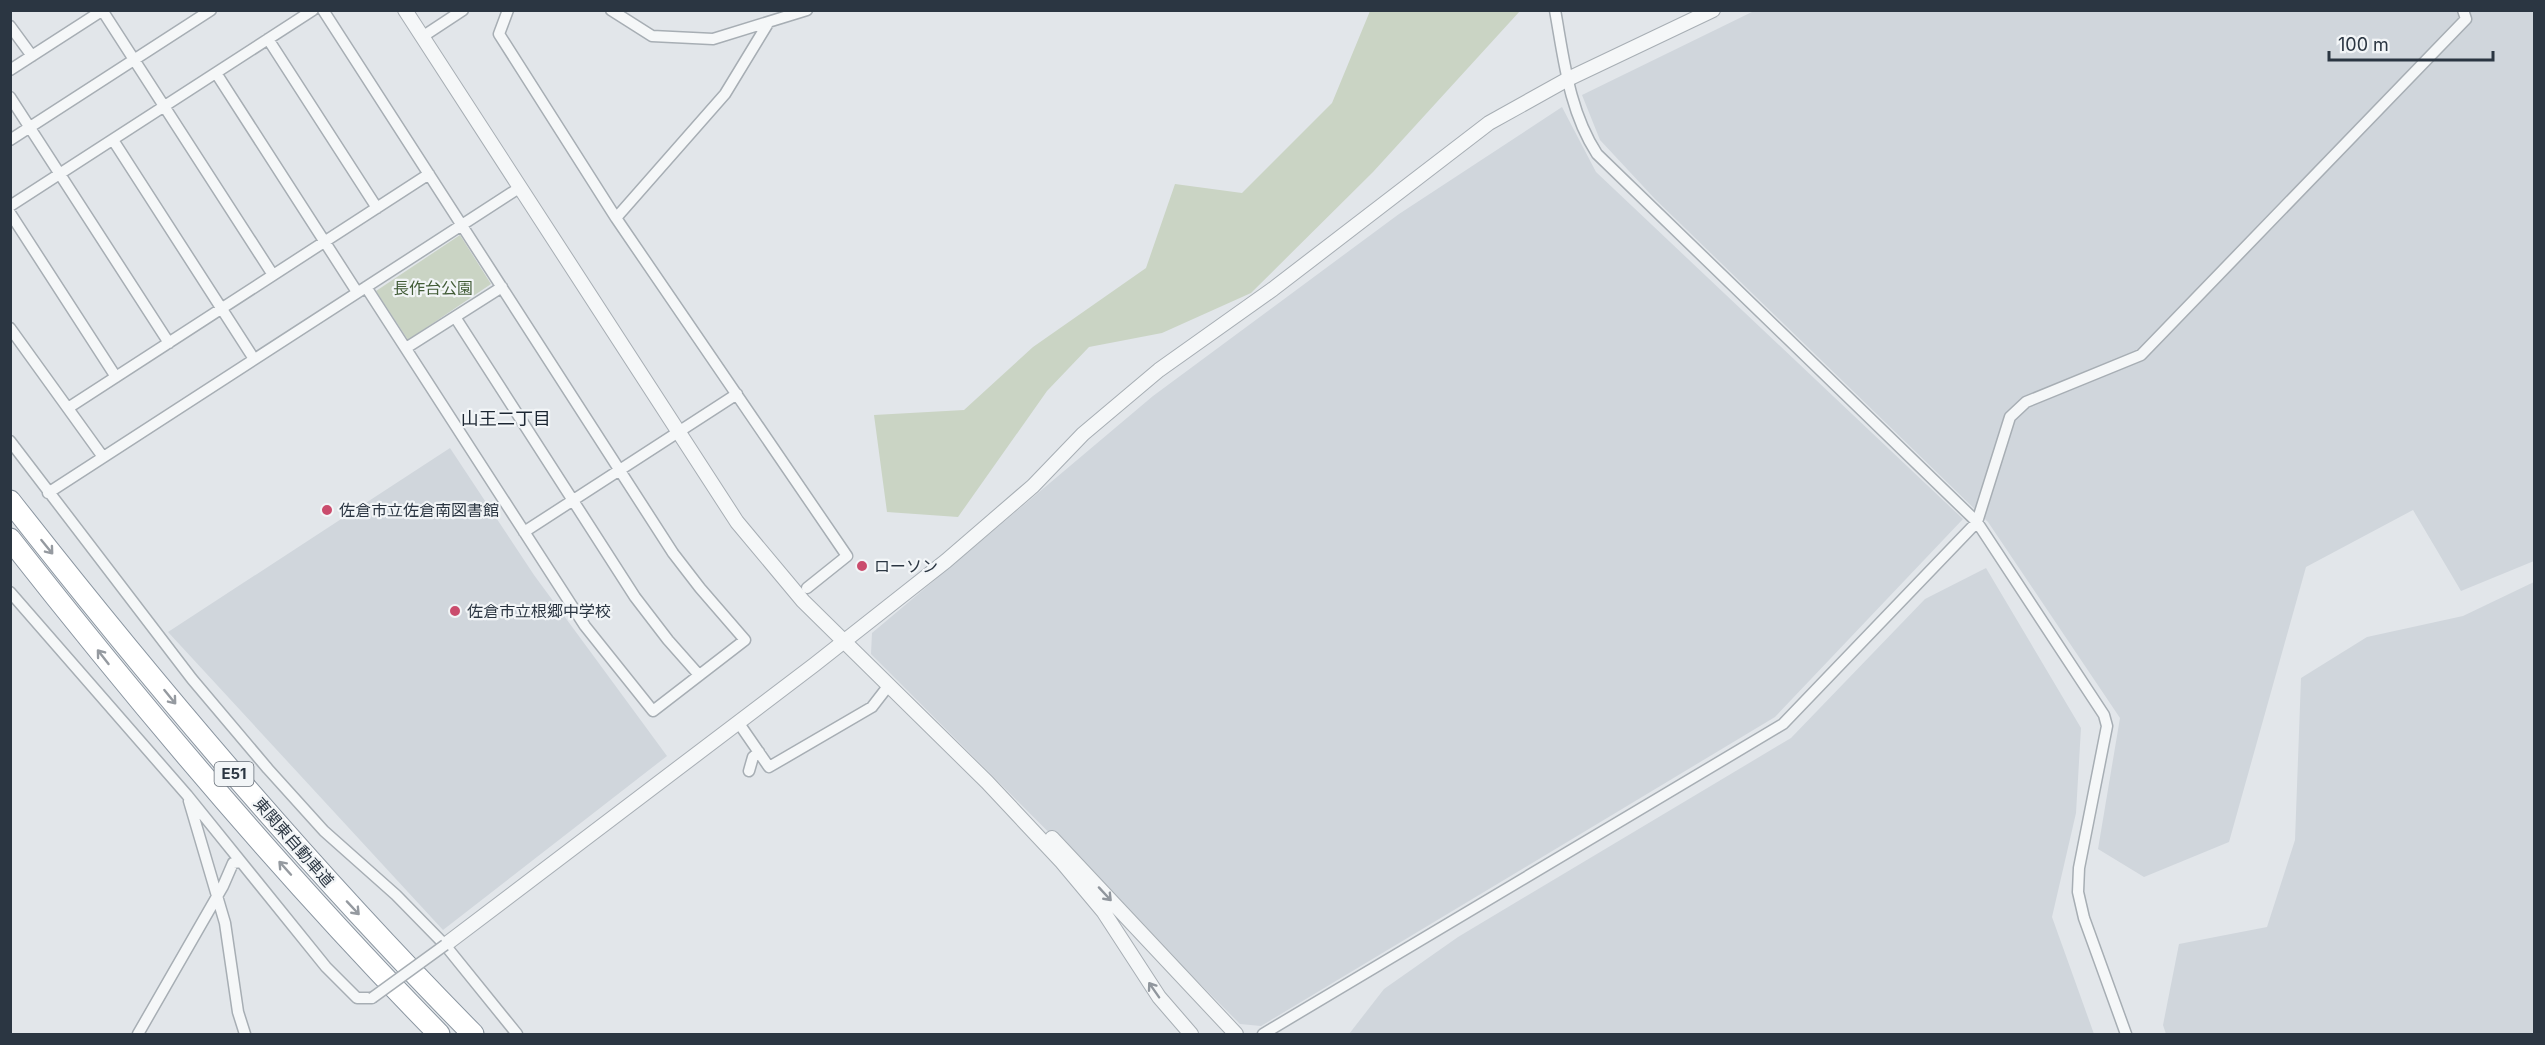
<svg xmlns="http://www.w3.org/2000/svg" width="2545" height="1045" viewBox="0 0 2545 1045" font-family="Inter,'Noto Sans JP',sans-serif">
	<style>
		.built { fill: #d0d6dc }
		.green { fill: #cad4c4 }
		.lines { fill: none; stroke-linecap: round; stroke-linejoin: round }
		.minor-casing { stroke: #a7aeb4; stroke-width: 13 }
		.tertiary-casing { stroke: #a7aeb4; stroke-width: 16 }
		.motorway-casing { stroke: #8a95a0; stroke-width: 23 }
		.minor { stroke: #f5f7f8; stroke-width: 10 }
		.tertiary { stroke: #f5f7f8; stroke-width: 14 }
		.motorway { stroke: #fff; stroke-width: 21 }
		.minor-bridge-casing { stroke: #a7aeb4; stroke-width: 13; stroke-linecap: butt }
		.minor-bridge { stroke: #f5f7f8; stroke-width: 10 }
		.oneway { stroke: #959aa0 }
		.oneway2 { stroke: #90969d }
		.poi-dot { fill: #ca4c6d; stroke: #f2f5f7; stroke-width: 2 }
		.labels { text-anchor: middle; stroke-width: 4.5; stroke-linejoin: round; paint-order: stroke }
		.shield { fill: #f2f5f7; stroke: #676f78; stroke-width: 1.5 }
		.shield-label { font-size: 15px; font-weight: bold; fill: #2b3642 }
		.park-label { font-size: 16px; fill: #435d38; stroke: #f2f5f7 }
		.poi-label { font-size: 16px; fill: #2b3642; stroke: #f2f5f7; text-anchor: start }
		.street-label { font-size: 16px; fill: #2b3642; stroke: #f2f5f7 }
		.neighbourhood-label { font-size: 18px; fill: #1d2733; stroke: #f2f5f7 }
	</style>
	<rect width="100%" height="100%" fill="#e2e6ea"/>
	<path class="built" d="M 1754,11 L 2534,11 L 2534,561 L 2461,591 L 2413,510 L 2306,567 L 2229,842 L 2144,877 L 2098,849 L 2120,718 L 1988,522 L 1655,199 L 1600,140 L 1582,95 Z
		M 1562,107 L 1596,172 L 1963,519 L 1775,717 L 1261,1026 L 1240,1024 L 871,654 L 872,633 L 1153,396 L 1399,214 Z
		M 450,448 L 534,575 L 667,756 L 443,930 L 168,632 Z
		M 1986,568 L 2081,728 L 2076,813 L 2052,917 L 2094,1034 L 1349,1034 L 1384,989 L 1458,937 L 1791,738 L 1925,599 Z
		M 2534,582 L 2534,1034 L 2166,1034 L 2163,1025 L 2179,944 L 2267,927 L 2295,840 L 2301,678 L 2367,637 L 2463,616 Z"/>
	<path class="green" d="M 1370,11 L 1520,11 L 1373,172 L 1251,293 L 1162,333 L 1089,347 L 1047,391 L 958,517 L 887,512 L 874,415 L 964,410 L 1033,347 L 1146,268 L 1175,184 L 1242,193 L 1332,103 Z
		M 460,235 L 491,284 L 408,340 L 376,291 Z"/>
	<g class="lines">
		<defs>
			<path id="minor" d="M 102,10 L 273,275
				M 323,10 L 673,553 L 700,588 L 745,640 L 653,711 L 585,626 L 366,287
				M 508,10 L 499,34 L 616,218 L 847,556 L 807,588
				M 611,10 L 652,36 L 713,39 L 807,10
				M 1555,10 C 1564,60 1569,111 1597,154 L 1977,522 L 2104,715 L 2107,726 L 2079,868 L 2078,892 L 2084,918 L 2126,1034
				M 10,26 L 32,56
				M 422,37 L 463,10
				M 268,39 L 377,208
				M 10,70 L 103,10
				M 216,73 L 357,292
				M 10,97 L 169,343
				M 10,140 L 211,10
				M 113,140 L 254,359
				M 10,206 L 313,10
				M 10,213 L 116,377
				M 616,218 L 725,94 L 767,25
				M 455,317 L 635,597 L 668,640 L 699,675
				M 10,328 L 103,457
				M 406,348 L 502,287
				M 68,408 L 429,174
				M 10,441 L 192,679 L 268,769 L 324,831 L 396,895 L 445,945 L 517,1034
				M 48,493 L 519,188
				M 524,532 L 737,394
				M 10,592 L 187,795 L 326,967 L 357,998 L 372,998
				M 738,722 L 769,767 L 872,707 L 889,685
				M 749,771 L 753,757 L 759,752
				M 189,801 L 225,923 L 238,1012 L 245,1034
				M 138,1034 L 223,886 L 233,863 L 241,862
				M 1263,1034 L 1783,724 L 1977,522 L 2010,417 L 2026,402 L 2141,355 L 2466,19 L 2463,10"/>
			<path id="tertiary" d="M 405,10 L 737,522 L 803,601 L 987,782 L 1062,862 L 1103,911 L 1159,997 L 1191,1034
				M 1052,838 L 1236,1034
				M 445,945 L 814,665 L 946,561 L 1033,486 L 1083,434 L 1159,370 L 1273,289 L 1489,123 L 1568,79 L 1713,10"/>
			<path id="motorway" d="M 10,501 C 155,686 308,867 473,1034
				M 10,539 C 145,711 286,878 439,1034"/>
		</defs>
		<use href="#minor" class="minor-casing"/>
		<use href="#tertiary" class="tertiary-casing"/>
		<use href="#motorway" class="motorway-casing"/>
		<use href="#minor" class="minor"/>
		<use href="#tertiary" class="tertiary"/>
		<use href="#motorway" class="motorway"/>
		<defs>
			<path id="minor-bridge" d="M 372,998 L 445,945"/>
		</defs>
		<use href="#minor-bridge" class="minor-bridge-casing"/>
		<use href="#minor-bridge" class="minor-bridge"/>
	</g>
	<defs><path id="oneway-shaft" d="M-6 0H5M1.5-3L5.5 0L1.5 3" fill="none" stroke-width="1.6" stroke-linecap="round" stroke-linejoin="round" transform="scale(1.5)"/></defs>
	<g class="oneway">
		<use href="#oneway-shaft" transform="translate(47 547) rotate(51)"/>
		<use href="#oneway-shaft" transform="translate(103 657) rotate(-128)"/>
		<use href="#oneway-shaft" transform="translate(170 697) rotate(51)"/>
		<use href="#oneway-shaft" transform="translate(285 868) rotate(-132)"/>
		<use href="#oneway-shaft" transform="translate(353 908) rotate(47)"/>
	</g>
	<g class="oneway2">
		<use href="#oneway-shaft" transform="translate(1105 894) rotate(47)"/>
		<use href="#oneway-shaft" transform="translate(1154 990) rotate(-125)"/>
	</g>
	<g class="poi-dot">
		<circle cx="327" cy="510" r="6"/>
		<circle cx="862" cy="566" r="6"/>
		<circle cx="455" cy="611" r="6"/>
	</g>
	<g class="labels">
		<rect class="shield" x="214.5" y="762" width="39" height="24" rx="4.5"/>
		<g class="shield-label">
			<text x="234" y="779">E51</text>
		</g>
		<g class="park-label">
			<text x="433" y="294">長作台公園</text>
		</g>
		<g class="poi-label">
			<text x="339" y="516">佐倉市立佐倉南図書館</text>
			<text x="874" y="572">ローソン</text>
			<text x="467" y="617">佐倉市立根郷中学校</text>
		</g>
		<g class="street-label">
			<text transform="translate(294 842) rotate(49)" y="6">東関東自動車道</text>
		</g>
		<g class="neighbourhood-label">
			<text x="506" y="425">山王二丁目</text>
		</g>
	</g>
	<rect width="2545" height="1045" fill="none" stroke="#2b3642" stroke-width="24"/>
	<path d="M2329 51v9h164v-9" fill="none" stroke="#2b3642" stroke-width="3"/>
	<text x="2338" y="51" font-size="18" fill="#2b3642" stroke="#f2f5f7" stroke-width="4.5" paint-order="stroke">100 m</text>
</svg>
